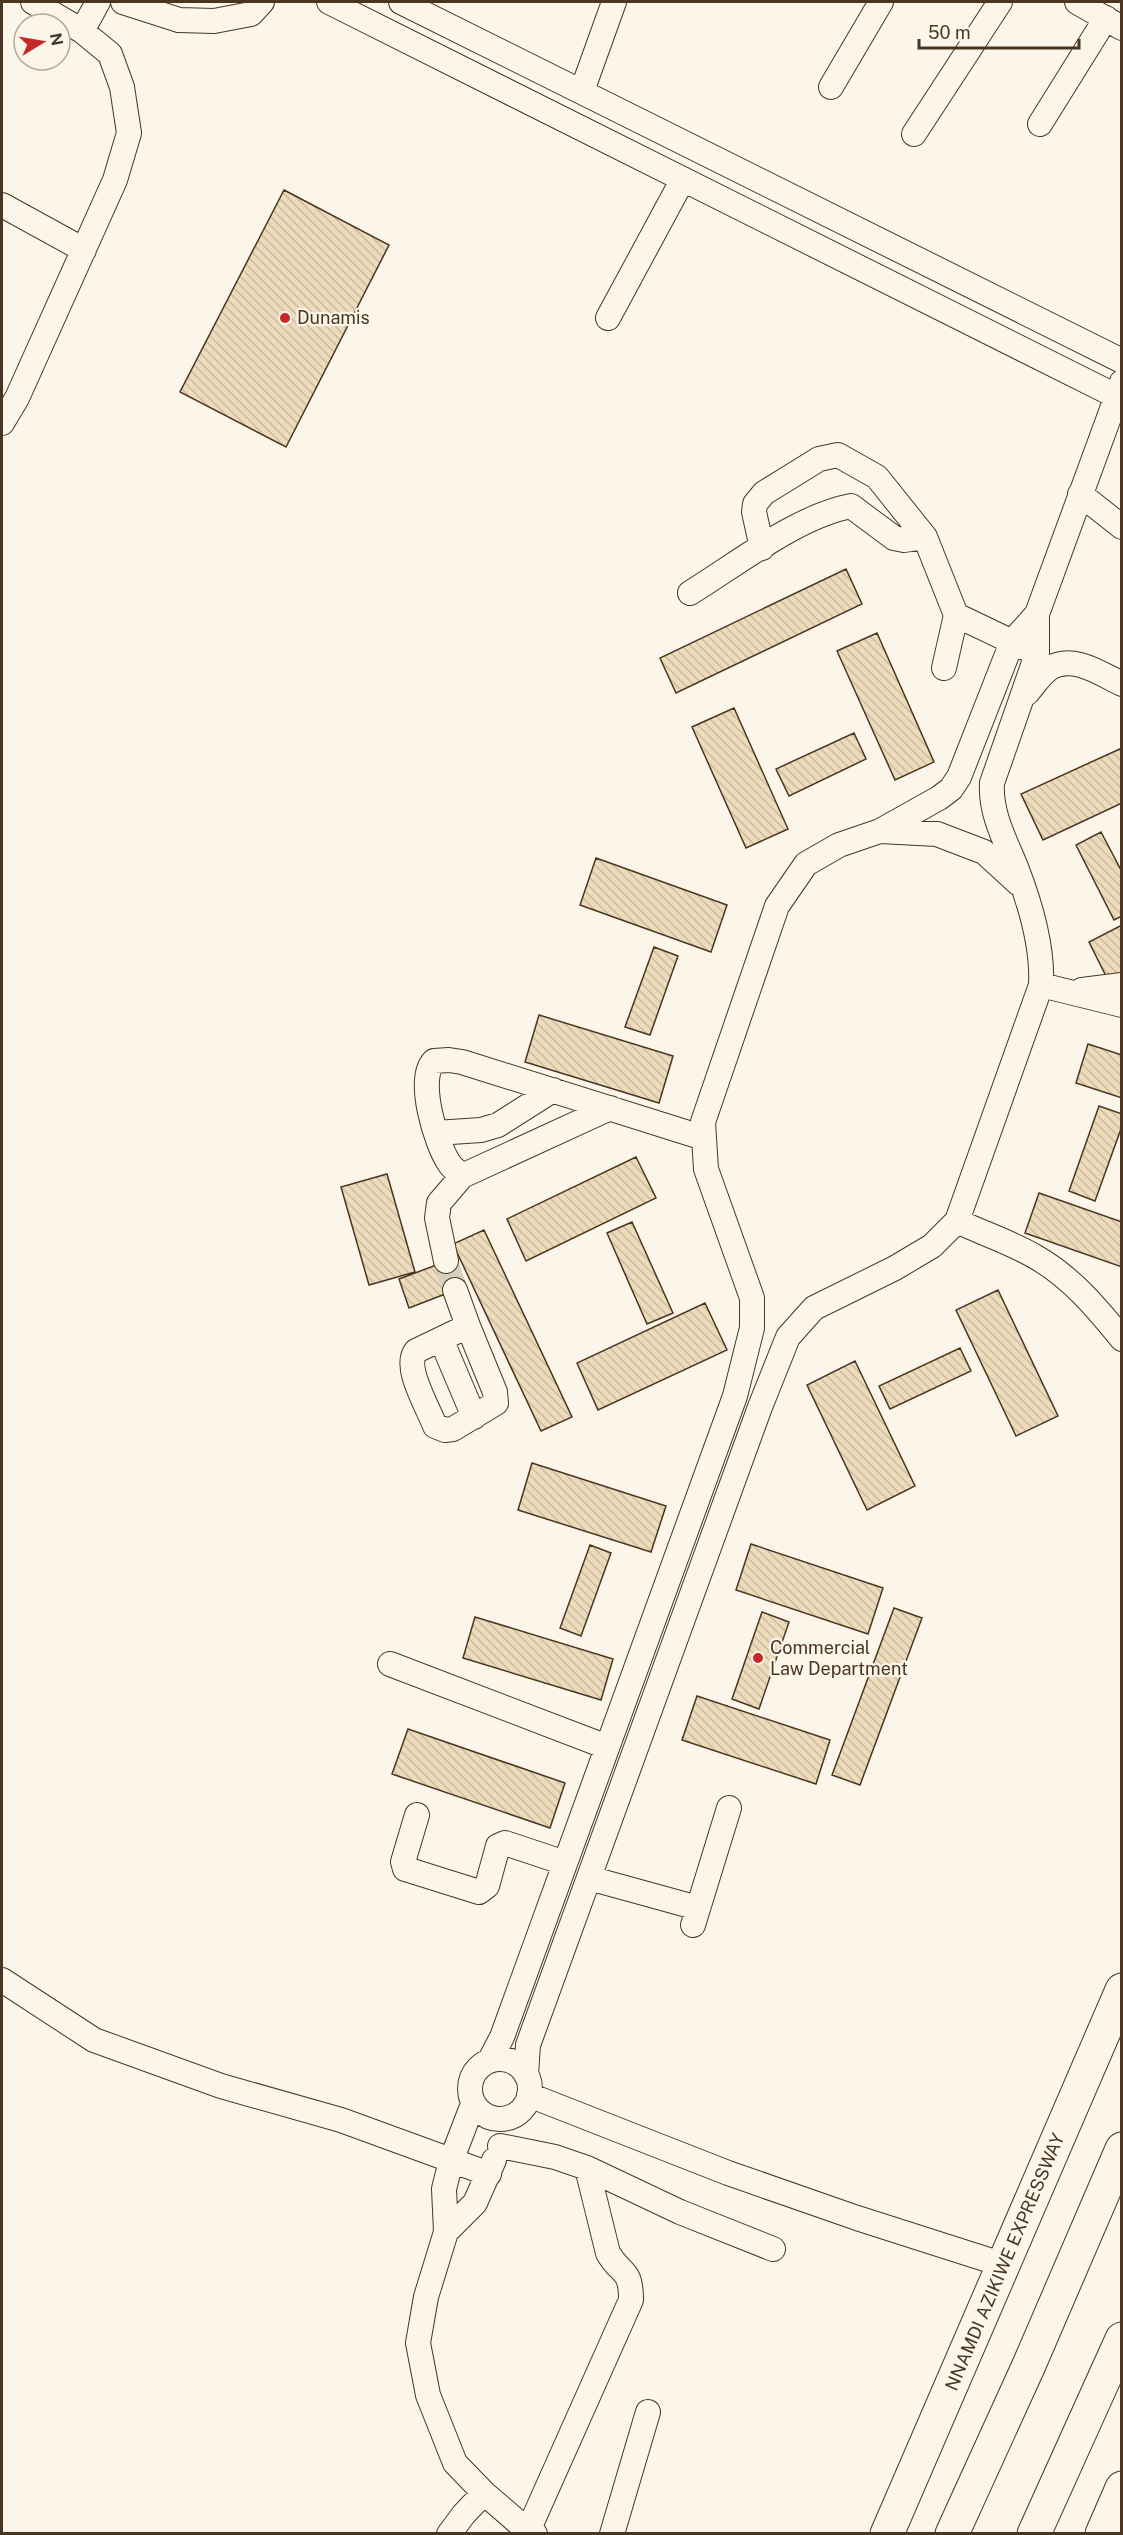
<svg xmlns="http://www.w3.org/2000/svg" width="1123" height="2535" viewBox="0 0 1123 2535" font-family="'Public Sans',sans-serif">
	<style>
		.building { fill: url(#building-back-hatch); stroke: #4a3520; stroke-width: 1.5 }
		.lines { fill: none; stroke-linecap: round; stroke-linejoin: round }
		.minor-tunnel { stroke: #d8cfc1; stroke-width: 24; stroke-dasharray: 24 12; stroke-linecap: butt }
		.minor-casing { stroke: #4a3520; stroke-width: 26 }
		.highway-casing { stroke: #4a3520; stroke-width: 35 }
		.minor { stroke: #fbf6e9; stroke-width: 24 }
		.highway { stroke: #fbf6e9; stroke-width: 33 }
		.poi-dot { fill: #c62828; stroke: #fbf6e9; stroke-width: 2 }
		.labels { text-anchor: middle; stroke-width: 4.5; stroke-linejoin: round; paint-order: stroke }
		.poi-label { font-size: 18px; fill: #4a3520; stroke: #fbf6e9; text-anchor: start }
		.street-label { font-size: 18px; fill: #4a3520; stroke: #fbf6e9 }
	</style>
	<defs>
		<pattern id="building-back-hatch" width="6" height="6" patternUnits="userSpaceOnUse" patternTransform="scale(1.5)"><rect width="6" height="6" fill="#ecdcbc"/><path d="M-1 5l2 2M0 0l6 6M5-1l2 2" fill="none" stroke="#ccbda1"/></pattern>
	</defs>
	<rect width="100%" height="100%" fill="#fbf6e9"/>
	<path class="building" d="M 284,190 L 389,245 L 286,447 L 180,392 Z
		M 846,569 L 862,604 L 676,693 L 660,658 Z
		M 877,633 L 934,762 L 895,780 L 837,651 Z
		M 734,708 L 788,829 L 746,848 L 692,727 Z
		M 854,733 L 866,759 L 789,796 L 776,769 Z
		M 1122,748 L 1122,803 L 1043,840 L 1021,794 Z
		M 1101,832 L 1122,872 L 1122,916 L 1114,920 L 1076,845 Z
		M 596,858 L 727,905 L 711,952 L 580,905 Z
		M 1122,925 L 1122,979 L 1110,984 L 1089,942 Z
		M 654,947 L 678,956 L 650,1035 L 625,1027 Z
		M 539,1015 L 673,1056 L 659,1103 L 525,1062 Z
		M 1088,1044 L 1122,1055 L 1122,1098 L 1076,1083 Z
		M 1099,1106 L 1122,1114 L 1122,1126 L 1095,1201 L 1069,1191 Z
		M 636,1157 L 656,1198 L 526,1261 L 507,1219 Z
		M 387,1174 L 415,1272 L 369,1285 L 341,1187 Z
		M 1039,1193 L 1122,1222 L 1122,1267 L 1025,1233 Z
		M 632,1222 L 673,1313 L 647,1324 L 607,1233 Z
		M 484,1230 L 572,1417 L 541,1431 L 453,1244 Z
		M 455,1258 L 466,1286 L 409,1308 L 399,1279 Z
		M 998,1290 L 1058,1416 L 1016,1436 L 956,1310 Z
		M 705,1303 L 727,1350 L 598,1410 L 577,1363 Z
		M 960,1348 L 971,1371 L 890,1409 L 879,1386 Z
		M 855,1361 L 915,1486 L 867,1510 L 807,1385 Z
		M 532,1463 L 666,1506 L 651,1552 L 518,1510 Z
		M 751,1544 L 883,1588 L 868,1634 L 736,1590 Z
		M 590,1545 L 611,1553 L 581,1636 L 560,1628 Z
		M 894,1608 L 922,1618 L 860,1785 L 832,1775 Z
		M 762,1612 L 789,1622 L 759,1709 L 732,1699 Z
		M 475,1617 L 613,1659 L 601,1700 L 463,1658 Z
		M 697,1696 L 830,1740 L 816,1784 L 682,1740 Z
		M 408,1729 L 565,1783 L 550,1828 L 392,1774 Z"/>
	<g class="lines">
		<path class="minor-tunnel" d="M 446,1261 L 455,1290"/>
		<defs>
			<path id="minor" d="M 123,2 L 179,20 L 214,21 L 251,14 L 262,2
				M 329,2 L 1116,396
				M 401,2 L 1122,361
				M 1077,2 L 1122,28
				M 82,31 L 98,2
				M 831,87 L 881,2
				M 582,91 L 614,2
				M 1040,124 L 1106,18
				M 914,134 L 1000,2
				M 2,205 L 84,250
				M 608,318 L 683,179
				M 2,423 L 17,398 L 115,180 L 129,133 L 122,87 L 110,54 L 82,31 L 33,2
				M 1080,494 L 1122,527
				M 762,548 L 754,512 L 755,504 L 764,493 L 819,459 L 838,455 L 877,477 L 925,537 L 956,615 L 1027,649
				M 690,593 C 737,564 798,516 851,506 L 894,538 L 904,540 L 925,537
				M 944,668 L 956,615
				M 1027,693 C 1034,685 1041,674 1050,668 C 1073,654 1101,674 1122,684
				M 880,831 L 937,834 L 984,852 L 1019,884
				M 1041,985 L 1122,1005
				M 1082,990 L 1122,985
				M 436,1133 L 481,1130 L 498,1125 L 553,1090
				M 462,1176 C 458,1172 452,1168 449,1163 C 436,1144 416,1079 434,1061 L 449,1060 L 462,1062 L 704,1138
				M 957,1221 C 982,1233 1010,1242 1034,1256 C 1070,1276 1096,1307 1122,1339
				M 446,1261 L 437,1218 L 439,1203 L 462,1176 L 610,1108
				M 455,1290 L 468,1326 L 416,1351 C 403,1367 428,1407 435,1426 L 445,1430 L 453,1429 L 496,1403 L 495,1392 L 468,1326
				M 441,1339 L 474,1417
				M 390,1664 L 607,1747
				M 417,1815 L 403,1862 L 405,1869 L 412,1871 L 479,1892 L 487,1886 L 498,1846 L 505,1843 L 565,1863
				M 589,1878 L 698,1908
				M 693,1925 L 729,1808
				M 2,1980 L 94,2040 L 221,2086 L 341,2120 L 489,2174
				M470 2089a30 30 0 1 1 60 0a30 30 0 1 1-60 0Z
				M 490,2060 L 502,2037 L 735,1396 L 752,1328 L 752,1298 L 706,1169 L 703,1122 L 777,906 L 806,864 L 839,845 L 880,831 L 939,798 L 951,789 L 959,777 L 1012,642 L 1037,614
				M 526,2075 L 528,2045 L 760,1407 L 788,1337 L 814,1308 L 895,1268 L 932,1246 L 957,1221 L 1041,985 C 1043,947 1030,903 1016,867 C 1005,840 990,813 992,783 L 1037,654 L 1037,614 L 1122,382
				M 529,2095 L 728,2173 L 857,2218 L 1004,2265
				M 473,2104 L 451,2161 L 444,2189 L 446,2232 L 426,2297 L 418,2343 L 428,2395 L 455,2463 L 484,2493 L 528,2531 L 535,2534
				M 500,2146 L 555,2157 L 587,2168 L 680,2212 L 773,2249
				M 446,2232 L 475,2203 L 494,2160
				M 528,2531 L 631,2300 C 631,2267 621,2276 608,2253 L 587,2168
				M 449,2534 L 464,2514 L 484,2493
				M 612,2534 L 648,2412"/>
			<path id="highway" d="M 887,2534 L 1122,1990
				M 952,2534 L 1029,2365 L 1122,2149
				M 1034,2534 L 1122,2339
				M 1102,2534 L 1122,2488"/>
		</defs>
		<use href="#minor" class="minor-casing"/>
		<use href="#highway" class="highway-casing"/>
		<use href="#minor" class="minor"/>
		<use href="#highway" class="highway"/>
	</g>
	<g class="poi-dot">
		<circle cx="285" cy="318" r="6"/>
		<circle cx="758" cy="1658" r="6"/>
	</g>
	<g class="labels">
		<g class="poi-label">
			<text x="297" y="324">Dunamis</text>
			<text x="770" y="1654">Commercial<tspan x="770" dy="21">Law Department</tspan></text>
		</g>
		<g class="street-label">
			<text transform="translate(1005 2262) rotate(-67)" y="6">NNAMDI AZIKIWE EXPRESSWAY</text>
		</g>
	</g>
	<rect width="1123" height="2535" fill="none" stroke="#4a3520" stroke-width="6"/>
	<g transform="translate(42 42) rotate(79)"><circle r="28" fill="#fbf6e9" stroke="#b4a999" stroke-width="1.5"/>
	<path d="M0-4.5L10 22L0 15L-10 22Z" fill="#c62828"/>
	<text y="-9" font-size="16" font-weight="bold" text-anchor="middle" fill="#4a3520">N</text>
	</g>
	<path d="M919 39v9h160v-9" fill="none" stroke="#4a3520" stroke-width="3"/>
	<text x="928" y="39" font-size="18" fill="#4a3520" stroke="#fbf6e9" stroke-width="4.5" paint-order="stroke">50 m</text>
</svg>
